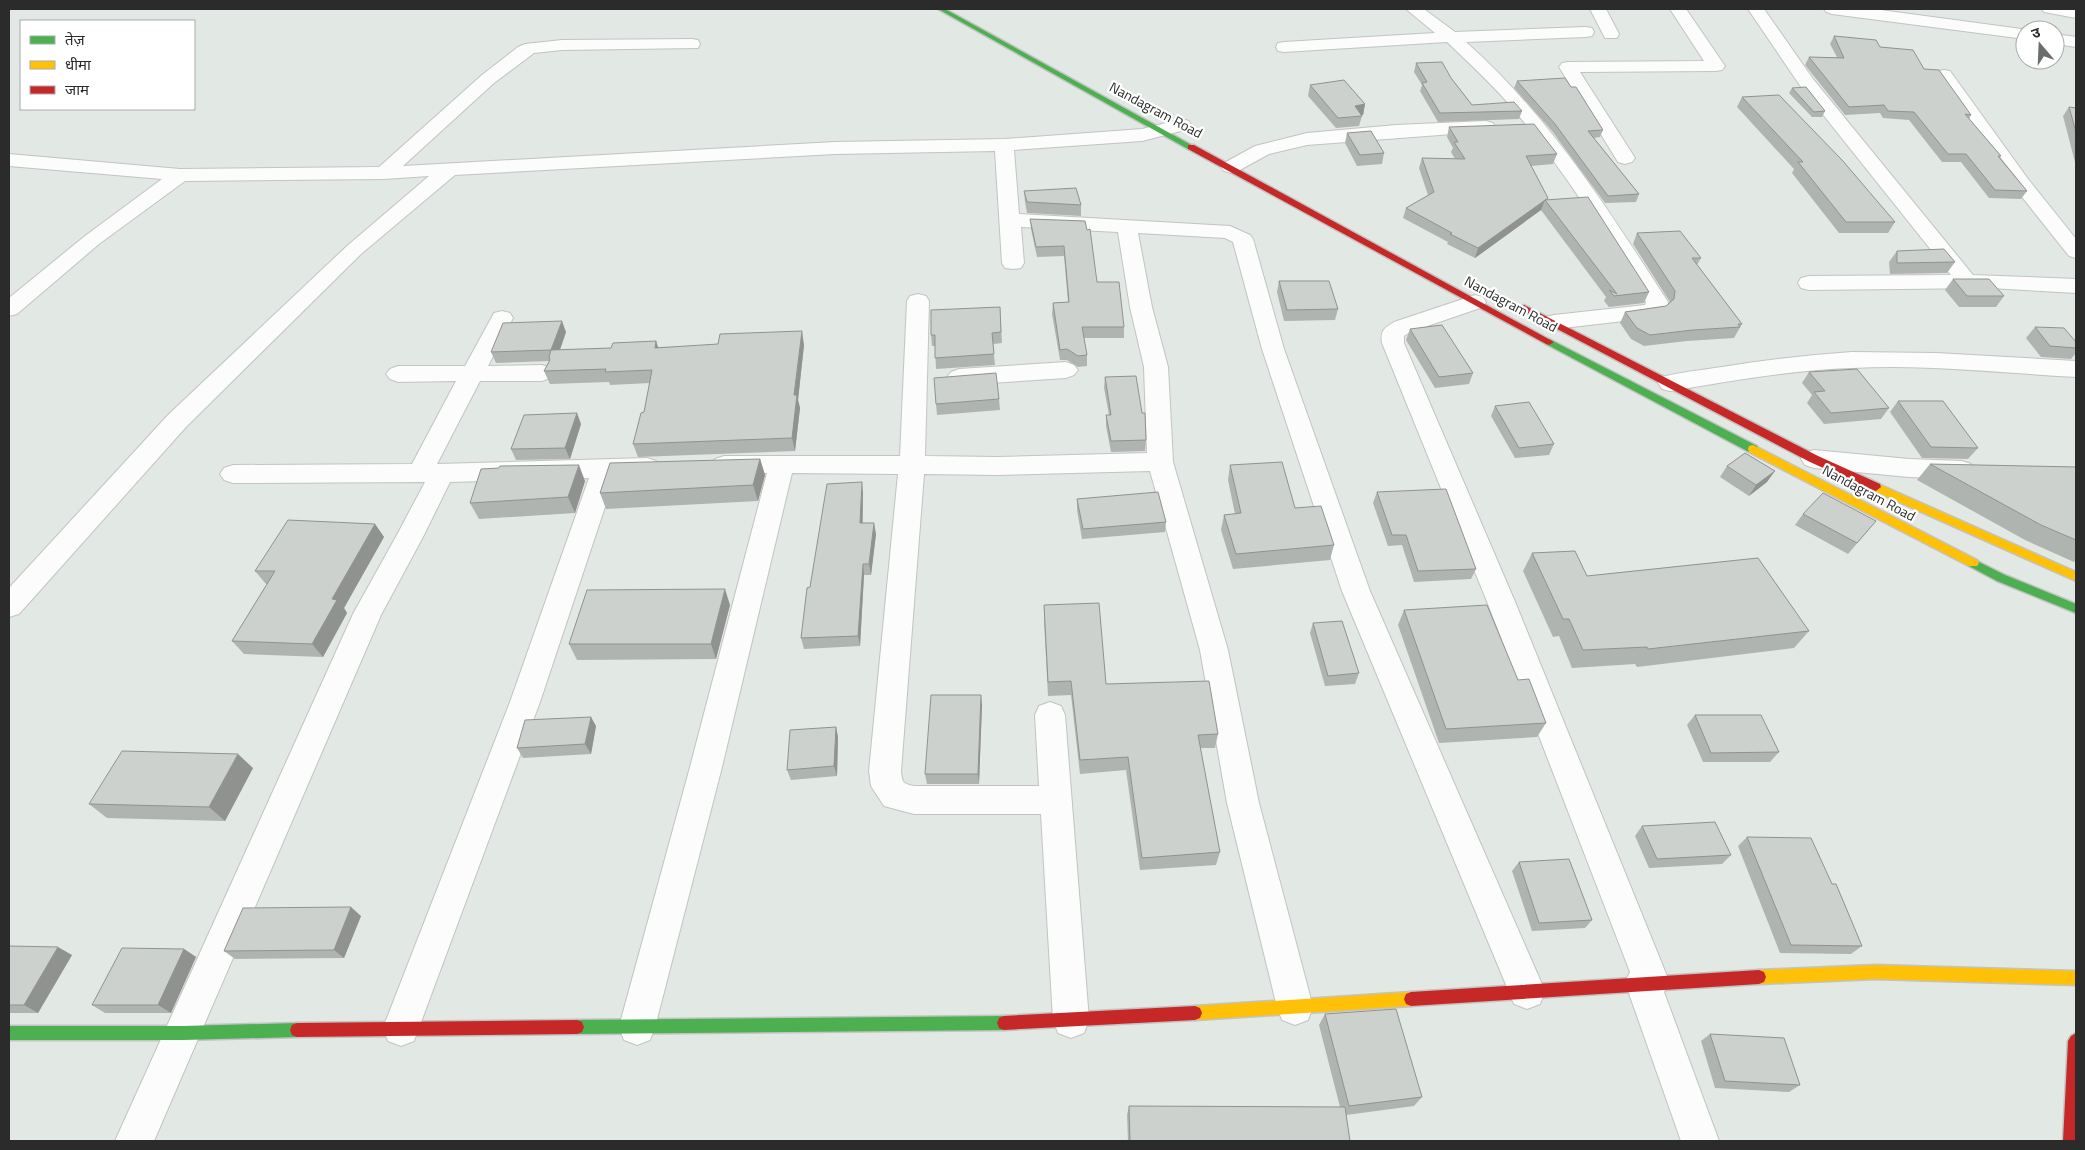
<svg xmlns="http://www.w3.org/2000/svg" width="2085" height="1150" viewBox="0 0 2085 1150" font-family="'Titillium Web','Noto Sans Devanagari',sans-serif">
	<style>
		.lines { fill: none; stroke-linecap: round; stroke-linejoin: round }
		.street-casing { stroke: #c2c3c2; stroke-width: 2 }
		.fast-casing { stroke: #c2c3c2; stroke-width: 3 }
		.slow-casing { stroke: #c2c3c2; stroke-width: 3 }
		.jam-casing { stroke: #c2c3c2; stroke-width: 3 }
		.street { fill: #fbfcfb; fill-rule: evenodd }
		.fast { fill: #4caf50; fill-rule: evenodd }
		.slow { fill: #ffc107; fill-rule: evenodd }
		.jam { fill: #c62828; fill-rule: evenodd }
		.wall { fill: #b0b4b1 }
		.shaded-wall { fill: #909290 }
		.building { fill: #cdd1ce; stroke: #909290 }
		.labels { text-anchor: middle; stroke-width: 4.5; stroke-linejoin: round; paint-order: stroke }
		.street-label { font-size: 14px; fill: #2b2b2b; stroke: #fff }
	</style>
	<rect width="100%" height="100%" fill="#e2e8e4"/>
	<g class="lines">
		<defs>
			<path id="street" d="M 1406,9 L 1424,9 L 1455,32 L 1586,27 L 1592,28 L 1594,32 L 1592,36 L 1586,37 L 1466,42 C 1549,116 1608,209 1668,302 C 1668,313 1659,316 1650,318 L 1554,329 L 1546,327 L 1543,322 L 1546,317 L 1554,315 L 1645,305 L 1646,302 C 1605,236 1564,170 1514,110 C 1494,86 1470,64 1447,42 L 1284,52 L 1278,51 L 1276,47 L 1278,43 L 1284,42 L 1435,33 Z
				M 1590,9 L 1606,9 L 1619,34 L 1617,38 L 1605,38 Z
				M 1670,9 L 1686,9 L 1725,66 L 1722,70 L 1716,71 L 1580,72 L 1635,158 L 1632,162 L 1625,164 L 1618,162 L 1559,67 L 1562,63 L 1568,62 L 1704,61 Z
				M 1748,9 L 1764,9 L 1813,79 L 1973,275 L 2076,279 L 2076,293 L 1990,288 L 1809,290 L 1801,288 L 1798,283 L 1801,278 L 1809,276 L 1951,275 L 1801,87 Z
				M 1824,9 L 1873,9 L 2029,30 L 2025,30 L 2025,39 L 1832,14 L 1826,12 Z
				M 2042,9 L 2076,9 L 2076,18 L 2044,12 Z
				M 2055,34 L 2076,37 L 2076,47 L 2055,44 Z
				M 692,39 L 698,40 L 700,44 L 698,48 L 562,50 L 534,53 L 494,83 L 403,166 L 835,142 L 1004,139 L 1142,129 L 1182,119 L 1189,121 L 1191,125 L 1189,129 L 1142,141 L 1014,150 L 1019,214 L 1230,226 L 1250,235 L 1253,239 L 1284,349 L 1370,591 L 1545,991 L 1540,1004 L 1527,1009 L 1514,1004 L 1342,591 L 1262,349 L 1233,242 L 1225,238 L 1138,233 L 1152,307 L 1168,367 L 1173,462 L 1228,650 L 1259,803 L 1313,1007 L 1308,1020 L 1295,1025 L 1282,1020 L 1277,1007 L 1227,803 L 1200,650 L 1150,471 L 997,475 L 924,474 L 901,771 C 902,782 903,784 914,786 L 1039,786 L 1035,715 L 1039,706 L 1050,702 L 1061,706 L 1065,715 L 1089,1020 L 1084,1033 L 1071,1038 L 1058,1033 L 1053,1020 L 1041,814 L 914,814 L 884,806 L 871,786 L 869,771 L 898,474 L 792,473 L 722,767 L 655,1027 L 650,1040 L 637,1045 L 624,1040 L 619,1027 L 690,767 L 767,473 L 724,474 L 715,471 L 711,465 L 715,459 L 724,456 L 900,456 L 907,301 L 910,296 L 918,294 L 926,296 L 929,301 L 925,456 L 997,457 L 1147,453 L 1144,367 L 1130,307 L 1118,232 L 1021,227 L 1024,263 L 1021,268 L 1013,269 L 1005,268 L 1002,263 L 995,151 L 835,154 L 455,175 L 361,254 L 186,427 L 19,614 L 9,617 L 9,588 L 168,415 L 347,246 L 429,176 L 384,179 L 185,181 L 99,244 L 17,314 L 9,316 L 9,298 L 85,236 L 162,179 L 9,166 L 9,154 L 180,169 L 379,167 L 482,75 L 518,47 L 525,44 L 562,40 Z
				M 1944,70 L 1950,71 L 2028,179 L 2076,239 L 2076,258 L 2069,256 L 2014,187 L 1938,79 L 1935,75 L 1938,71 Z
				M 1486,121 L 1493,123 L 1495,127 L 1493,131 L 1307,145 L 1269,154 L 1238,171 L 1231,173 L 1224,171 L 1221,167 L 1224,163 L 1255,146 L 1307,133 L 1396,125 Z
				M 1475,295 L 1483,297 L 1486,302 L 1483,307 L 1410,332 L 1404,336 L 1404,343 L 1516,604 L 1669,981 L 1664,992 L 1719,1141 L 1681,1141 L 1625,982 L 1630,972 L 1488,604 L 1382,343 C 1380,331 1384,328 1394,322 Z
				M 502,311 L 510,313 L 513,318 L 488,366 L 542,365 L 550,368 L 554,373 L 550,378 L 542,381 L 480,381 L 437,464 L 647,458 L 656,461 L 660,467 L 656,473 L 647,476 L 615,477 L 540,702 L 414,1041 L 401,1046 L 388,1041 L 383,1028 L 510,702 L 589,478 L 450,482 L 424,535 L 381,615 L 154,1141 L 115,1141 L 353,614 L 398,533 L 425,482 L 233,483 L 224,480 L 220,474 L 224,468 L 233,465 L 412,464 L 456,381 L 398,382 L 390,379 L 386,374 L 390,369 L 398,366 L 465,366 L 494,313 Z
				M 1852,352 L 1936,353 L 2076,361 L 2076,377 C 2001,373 1927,364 1852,368 C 1791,370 1730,381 1670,391 L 1662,389 L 1658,383 L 1662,377 C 1681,372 1702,370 1722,367 C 1765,360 1808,355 1852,352 Z
				M 1066,362 L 1074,365 L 1078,370 L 1074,375 L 1066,378 L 959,385 L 951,382 L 947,377 L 951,372 L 959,369 Z
				M 1814,450 L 1909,459 L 1962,461 L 1971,464 L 1975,470 L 1971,476 L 1962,479 L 1909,477 L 1814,468 L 1805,465 L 1801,459 L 1805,453 Z"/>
			<path id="fast" d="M 938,9 L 945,9 L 1195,147 L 1188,149 Z
				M 1549,339 L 1757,446 L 1758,449 L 1757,452 L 1749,452 L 1546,344 L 1544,342 Z
				M 1973,559 L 2005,575 L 2076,604 L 2076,613 L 1997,581 L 1969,566 L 1967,563 L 1969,560 Z
				M 1004,1016 L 1009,1018 L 1011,1023 L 1009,1028 L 1004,1030 L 577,1034 L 572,1032 L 570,1027 L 572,1022 L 577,1020 Z
				M 297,1023 L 302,1025 L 304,1030 L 302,1035 L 297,1037 L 183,1040 L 9,1040 L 9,1026 L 183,1026 Z"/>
			<path id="slow" d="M 1753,445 L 1977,560 L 1979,563 L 1977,566 L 1969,566 L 1749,452 L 1748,449 L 1749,446 Z
				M 1876,483 L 2076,572 L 2076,581 L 1872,490 L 1871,487 L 1872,484 Z
				M 1875,965 L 2076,971 L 2076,985 L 1875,979 L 1759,984 L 1754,982 L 1752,977 L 1754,972 L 1759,970 Z
				M 1411,992 L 1416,994 L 1418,999 L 1416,1004 L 1411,1006 L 1195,1020 L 1190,1018 L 1188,1013 L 1190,1008 L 1195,1006 Z"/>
			<path id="jam" d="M 1188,145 L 1194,145 L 1554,342 L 1549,345 L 1546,344 L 1188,149 Z
				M 1524,305 L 1818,456 L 1880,484 L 1881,487 L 1876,491 L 1872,490 L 1810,462 L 1521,310 L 1519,308 Z
				M 1759,970 L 1764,972 L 1766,977 L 1764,982 L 1759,984 L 1411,1006 L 1406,1004 L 1404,999 L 1406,994 L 1411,992 Z
				M 1195,1006 L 1200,1008 L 1202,1013 L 1200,1018 L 1195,1020 L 1004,1030 L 999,1028 L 997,1023 L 999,1018 L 1004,1016 Z
				M 577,1020 L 582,1022 L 584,1027 L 582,1032 L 577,1034 L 297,1037 L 292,1035 L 290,1030 L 292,1025 L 297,1023 Z
				M 2076,1033 L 2076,1141 L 2063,1141 L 2068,1041 L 2071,1036 Z"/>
		</defs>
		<use href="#street" class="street-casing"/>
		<use href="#fast" class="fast-casing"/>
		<use href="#slow" class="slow-casing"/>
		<use href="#jam" class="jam-casing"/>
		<use href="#street" class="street"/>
		<use href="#fast" class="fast"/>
		<use href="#slow" class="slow"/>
		<use href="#jam" class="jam"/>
	</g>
	<path class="wall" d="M 1834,36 L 1880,47 L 1924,69 L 1971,115 L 1969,119 L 2001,156 L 2000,157 L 2027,191 L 2021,199 L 1989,198 L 1961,162 L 1942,162 L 1909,120 L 1883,118 L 1880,113 L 1845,115 L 1805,65 L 1809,57 L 1837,57 L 1830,44 Z
		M 1416,63 L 1451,78 L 1472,105 L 1522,111 L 1519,119 L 1438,122 L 1420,91 L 1422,85 L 1414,72 Z
		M 1517,81 L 1603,130 L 1600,137 L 1594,138 L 1639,194 L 1636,202 L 1605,203 L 1552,131 L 1514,88 Z
		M 1310,85 L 1365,104 L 1363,115 L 1361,115 L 1362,116 L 1359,126 L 1336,128 L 1308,96 Z
		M 1792,88 L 1825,111 L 1822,117 L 1812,117 L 1789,93 Z
		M 1742,97 L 1895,222 L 1888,233 L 1839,233 L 1792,173 L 1794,169 L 1737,107 Z
		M 2069,107 L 2076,108 L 2076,166 L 2063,116 Z
		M 1449,127 L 1557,154 L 1553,164 L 1531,166 L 1548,200 L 1649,292 L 1644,303 L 1609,307 L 1604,301 L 1606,297 L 1541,210 L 1475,258 L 1447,244 L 1448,242 L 1403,218 L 1406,208 L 1428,195 L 1419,168 L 1422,158 L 1455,159 L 1451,152 L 1453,148 L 1447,137 Z
		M 1347,133 L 1384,153 L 1382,164 L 1357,166 L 1345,143 Z
		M 1024,191 L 1081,205 L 1081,216 L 1027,213 L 1025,202 Z
		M 1030,219 L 1085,221 L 1097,282 L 1124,327 L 1124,338 L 1084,338 L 1087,355 L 1087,366 L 1078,367 L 1067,360 L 1060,360 L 1052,314 L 1053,303 L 1068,302 L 1064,256 L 1037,257 L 1031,229 Z
		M 1637,233 L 1701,258 L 1697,265 L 1742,324 L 1734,338 L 1687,341 L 1644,346 L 1631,339 L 1620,323 L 1625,312 L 1666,306 L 1670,302 L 1633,244 Z
		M 1897,251 L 1955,262 L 1947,273 L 1890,274 L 1889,262 Z
		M 1953,279 L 2004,296 L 1996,307 L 1959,307 L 1945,290 Z
		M 1279,281 L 1338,309 L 1335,320 L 1284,321 L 1277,292 Z
		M 1000,307 L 1002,343 L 993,344 L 995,365 L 936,369 L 935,346 L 932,346 L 931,335 Z
		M 2035,327 L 2076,342 L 2076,353 L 2071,359 L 2041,357 L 2026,338 Z
		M 1410,329 L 1473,373 L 1469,384 L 1435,388 L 1406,340 Z
		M 566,332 L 560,350 L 611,348 L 656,341 L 658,347 L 804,345 L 798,400 L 800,408 L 795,451 L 638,457 L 633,444 L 644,412 L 650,383 L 610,385 L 609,382 L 550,384 L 544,371 L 549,361 L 496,363 L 491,352 Z
		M 1809,372 L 1889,408 L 1881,419 L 1824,424 L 1807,403 L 1812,395 L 1802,383 Z
		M 1105,377 L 1146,440 L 1145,451 L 1111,452 L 1106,426 L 1106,415 L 1109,415 L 1104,388 Z
		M 999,399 L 1000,410 L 937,415 L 936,404 Z
		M 1898,401 L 1978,448 L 1968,459 L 1922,458 L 1890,412 Z
		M 1495,406 L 1554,444 L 1549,455 L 1515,458 L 1491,416 Z
		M 581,424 L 570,459 L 516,460 L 511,449 Z
		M 760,459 L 765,475 L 758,501 L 606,509 L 600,493 Z
		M 1930,464 L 2076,467 L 2076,559 L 2074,562 L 2025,540 L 1917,480 Z
		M 1230,465 L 1295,508 L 1334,545 L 1330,560 L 1233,569 L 1221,530 L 1224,515 L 1235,514 L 1228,480 Z
		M 1727,466 L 1767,482 L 1749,496 L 1720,477 Z
		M 585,481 L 575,513 L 479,519 L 470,503 Z
		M 1377,492 L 1476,569 L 1471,579 L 1414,582 L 1402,545 L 1388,546 L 1373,503 Z
		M 863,493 L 863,523 L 876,534 L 871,575 L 864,575 L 860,646 L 804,649 L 801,638 L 810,587 Z
		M 1077,499 L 1166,522 L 1165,532 L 1082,539 L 1077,510 Z
		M 1803,514 L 1876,521 L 1848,554 L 1795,525 Z
		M 375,524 L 384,537 L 344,608 L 347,613 L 323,657 L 244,654 L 232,641 L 267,584 L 266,584 L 255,571 Z
		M 1532,553 L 1587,576 L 1809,631 L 1794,648 L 1637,667 L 1635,664 L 1572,668 L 1559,636 L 1553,637 L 1523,571 Z
		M 730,605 L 716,659 L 577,660 L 569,644 Z
		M 1044,605 L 1106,684 L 1218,734 L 1215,748 L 1200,748 L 1220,852 L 1216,865 L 1140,870 L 1126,770 L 1080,774 L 1071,695 L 1048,696 L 1044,620 Z
		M 1404,610 L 1518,680 L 1546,723 L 1537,737 L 1439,743 L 1398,625 Z
		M 1313,623 L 1359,673 L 1355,684 L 1325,686 L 1310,633 Z
		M 982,705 L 979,784 L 927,784 L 925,774 Z
		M 1695,715 L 1779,752 L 1770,762 L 1703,762 L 1687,725 Z
		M 596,726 L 591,754 L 523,758 L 517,748 Z
		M 836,727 L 838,737 L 837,776 L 791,780 L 787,770 Z
		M 253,768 L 225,821 L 107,818 L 89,804 Z
		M 1642,826 L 1731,855 L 1722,864 L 1649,868 L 1635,836 Z
		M 1747,837 L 1832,884 L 1862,946 L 1851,954 L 1780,953 L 1738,846 Z
		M 1519,862 L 1592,920 L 1585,928 L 1532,931 L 1512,871 Z
		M 361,916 L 344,958 L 235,959 L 224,951 Z
		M 9,946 L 72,955 L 38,1013 L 9,1013 L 9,1014 Z
		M 184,949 L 196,957 L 171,1013 L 105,1013 L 92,1005 Z
		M 1325,1014 L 1422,1097 L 1414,1106 L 1346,1115 L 1350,1141 L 1128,1141 L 1127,1115 L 1129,1106 L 1340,1107 L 1319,1025 Z
		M 1710,1034 L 1800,1085 L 1789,1092 L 1715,1088 L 1701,1041 Z"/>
	<path class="shaded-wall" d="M 1365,104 L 1363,115 L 1353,116 L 1355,106 Z
		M 1545,200 L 1541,210 L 1475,258 L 1478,248 Z
		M 562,321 L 566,332 L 556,361 L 551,350 Z
		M 802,331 L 804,345 L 798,400 L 800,408 L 795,451 L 792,438 L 794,395 Z
		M 656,341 L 660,354 L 655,348 Z
		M 577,413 L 581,424 L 570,459 L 565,448 Z
		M 760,459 L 765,475 L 758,501 L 753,485 Z
		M 579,465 L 585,481 L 575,513 L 568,497 Z
		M 1775,471 L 1767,482 L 1749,496 L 1756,485 Z
		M 862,482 L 863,493 L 862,534 L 860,523 Z
		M 874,523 L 876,534 L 871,575 L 869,564 Z
		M 375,524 L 384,537 L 344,608 L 347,613 L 323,657 L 312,644 L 332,599 Z
		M 863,564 L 864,575 L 860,646 L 858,636 Z
		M 725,589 L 730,605 L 716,659 L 711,644 Z
		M 981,695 L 982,705 L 979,784 L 978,774 Z
		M 591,717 L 596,726 L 591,754 L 585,744 Z
		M 836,727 L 838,737 L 837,776 L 834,766 Z
		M 238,754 L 253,768 L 225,821 L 209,807 Z
		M 351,907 L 361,916 L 344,958 L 334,950 Z
		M 58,947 L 72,955 L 38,1013 L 24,1005 Z
		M 184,949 L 196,957 L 171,1013 L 158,1005 Z"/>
	<path class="building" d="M 1834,36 L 1876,40 L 1880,47 L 1913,50 L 1924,69 L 1939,70 L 1971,115 L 1965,114 L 2001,156 L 1998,156 L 2027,191 L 1995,190 L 1966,154 L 1948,154 L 1914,112 L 1888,111 L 1884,105 L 1849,107 L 1809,57 L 1844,58 Z
		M 1442,62 L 1451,78 L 1472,105 L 1514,102 L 1522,111 L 1440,113 L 1422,83 L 1427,82 L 1416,63 Z
		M 1565,78 L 1571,87 L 1576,87 L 1603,130 L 1588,131 L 1639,194 L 1608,196 L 1555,124 L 1517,81 Z
		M 1344,80 L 1365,104 L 1355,106 L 1362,116 L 1338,118 L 1310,85 Z
		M 1806,87 L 1825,111 L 1814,112 L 1792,88 Z
		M 1779,95 L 1842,160 L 1895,222 L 1846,222 L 1798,162 L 1803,162 L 1742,97 Z
		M 2069,107 L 2076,108 L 2076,132 Z
		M 1534,124 L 1557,154 L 1526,156 L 1548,198 L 1478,248 L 1450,234 L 1452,233 L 1406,208 L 1434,192 L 1422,158 L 1465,159 L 1454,142 L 1458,142 L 1449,127 Z
		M 1371,131 L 1384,153 L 1360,155 L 1347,133 Z
		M 1076,188 L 1081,205 L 1027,202 L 1024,191 Z
		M 1588,197 L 1649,292 L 1614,296 L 1609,290 L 1617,294 L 1545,200 Z
		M 1030,219 L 1085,221 L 1087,230 L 1090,229 L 1097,282 L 1119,282 L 1124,327 L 1082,327 L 1087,355 L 1078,356 L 1067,349 L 1060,350 L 1053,303 L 1069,302 L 1064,246 L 1036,247 Z
		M 1680,231 L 1701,258 L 1692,258 L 1742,324 L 1738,324 L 1740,327 L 1693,330 L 1650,335 L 1637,328 L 1625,312 L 1666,306 L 1674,299 L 1675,291 L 1637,233 Z
		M 1944,249 L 1955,262 L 1897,263 L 1897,251 Z
		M 1953,279 L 1989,279 L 2004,296 L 1967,296 Z
		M 1279,281 L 1329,281 L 1338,309 L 1287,310 Z
		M 1000,307 L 1001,332 L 992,333 L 994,354 L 935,358 L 935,335 L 931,335 L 931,310 Z
		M 562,321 L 551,350 L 491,352 L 503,323 Z
		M 1442,325 L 1473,373 L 1439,377 L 1410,329 Z
		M 2035,327 L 2064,328 L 2076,342 L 2076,348 L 2050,346 Z
		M 802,331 L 794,395 L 797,395 L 792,438 L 633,444 L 641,413 L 644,412 L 652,370 L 605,372 L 606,369 L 544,371 L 550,360 L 549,357 L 551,350 L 611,348 L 613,343 L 656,341 L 655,348 L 718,344 L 720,334 Z
		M 1857,369 L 1889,408 L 1831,413 L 1814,392 L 1825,391 L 1809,372 Z
		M 996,373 L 999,399 L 936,404 L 934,378 Z
		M 1136,376 L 1142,413 L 1145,413 L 1146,440 L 1111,441 L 1106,415 L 1111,415 L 1105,377 Z
		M 1898,401 L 1943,401 L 1978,448 L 1931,447 Z
		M 1529,402 L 1554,444 L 1519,448 L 1495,406 Z
		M 577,413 L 565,448 L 511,449 L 524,415 Z
		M 1745,453 L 1775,471 L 1756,485 L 1727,466 Z
		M 760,459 L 753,485 L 600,493 L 610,463 Z
		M 1282,462 L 1295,508 L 1321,506 L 1334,545 L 1236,554 L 1224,515 L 1241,513 L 1230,465 Z
		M 1930,464 L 2076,467 L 2076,540 L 2041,525 Z
		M 579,465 L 568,497 L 470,503 L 481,469 L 499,468 L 500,466 Z
		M 862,482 L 860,523 L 874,523 L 869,564 L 863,564 L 858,636 L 801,638 L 807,588 L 810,587 L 827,484 Z
		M 1446,489 L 1476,569 L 1418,571 L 1406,535 L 1392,535 L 1377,492 Z
		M 1158,492 L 1166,522 L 1083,529 L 1077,499 Z
		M 1823,493 L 1876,521 L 1857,543 L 1803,514 Z
		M 288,520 L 375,524 L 332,599 L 337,600 L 312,644 L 232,641 L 275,571 L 255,571 Z
		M 1575,551 L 1587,576 L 1758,558 L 1809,631 L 1648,649 L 1647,647 L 1583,650 L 1569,619 L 1563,619 L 1532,553 Z
		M 725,589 L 711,644 L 569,644 L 587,590 Z
		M 1099,603 L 1106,684 L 1209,681 L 1218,734 L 1198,735 L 1220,852 L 1142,858 L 1128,757 L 1080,760 L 1071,681 L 1048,682 L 1044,605 Z
		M 1487,605 L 1518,680 L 1529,679 L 1546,723 L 1446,729 L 1404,610 Z
		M 1342,621 L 1359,673 L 1328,676 L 1313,623 Z
		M 931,695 L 981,695 L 978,774 L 925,774 Z
		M 1695,715 L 1761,715 L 1779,752 L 1711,753 Z
		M 591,717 L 585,744 L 517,748 L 525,720 Z
		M 836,727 L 834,766 L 787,770 L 790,730 Z
		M 122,751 L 238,754 L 209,807 L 89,804 Z
		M 1715,822 L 1731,855 L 1657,859 L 1642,826 Z
		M 1747,837 L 1811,838 L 1832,884 L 1836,884 L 1862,946 L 1791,945 Z
		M 1569,859 L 1592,920 L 1539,923 L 1519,862 Z
		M 351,907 L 334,950 L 224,951 L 243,908 Z
		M 9,946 L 58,947 L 24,1005 L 9,1005 Z
		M 122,948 L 184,949 L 158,1005 L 92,1005 Z
		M 1396,1009 L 1422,1097 L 1349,1106 L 1325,1014 Z
		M 1710,1034 L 1784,1038 L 1800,1085 L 1725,1081 Z
		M 1129,1106 L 1345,1107 L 1350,1141 L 1130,1141 Z"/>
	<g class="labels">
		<g class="street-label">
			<text transform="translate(1156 110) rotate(28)" y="5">Nandagram Road</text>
			<text transform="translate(1511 304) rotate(28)" y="5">Nandagram Road</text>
			<text transform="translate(1869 493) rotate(28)" y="5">Nandagram Road</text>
		</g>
	</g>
	<rect width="2085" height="1150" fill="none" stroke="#2b2b2b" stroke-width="20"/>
	<rect x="20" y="20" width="175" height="90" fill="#ffffff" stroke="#aaaaaa"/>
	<rect x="30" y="36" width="25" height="8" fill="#4caf50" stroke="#aaaaaa"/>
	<text x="65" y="45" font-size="15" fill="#2b2b2b">तेज़</text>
	<rect x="30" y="61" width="25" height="8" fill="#ffc107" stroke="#aaaaaa"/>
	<text x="65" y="70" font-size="15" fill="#2b2b2b">धीमा</text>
	<rect x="30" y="86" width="25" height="8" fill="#c62828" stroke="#aaaaaa"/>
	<text x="65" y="95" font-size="15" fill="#2b2b2b">जाम</text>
	<g transform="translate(2040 45) rotate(341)"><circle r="24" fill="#ffffff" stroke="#aaaaaa"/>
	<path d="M0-4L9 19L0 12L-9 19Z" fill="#6b6d6c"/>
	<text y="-8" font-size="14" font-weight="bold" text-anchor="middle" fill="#2b2b2b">उ</text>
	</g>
</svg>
